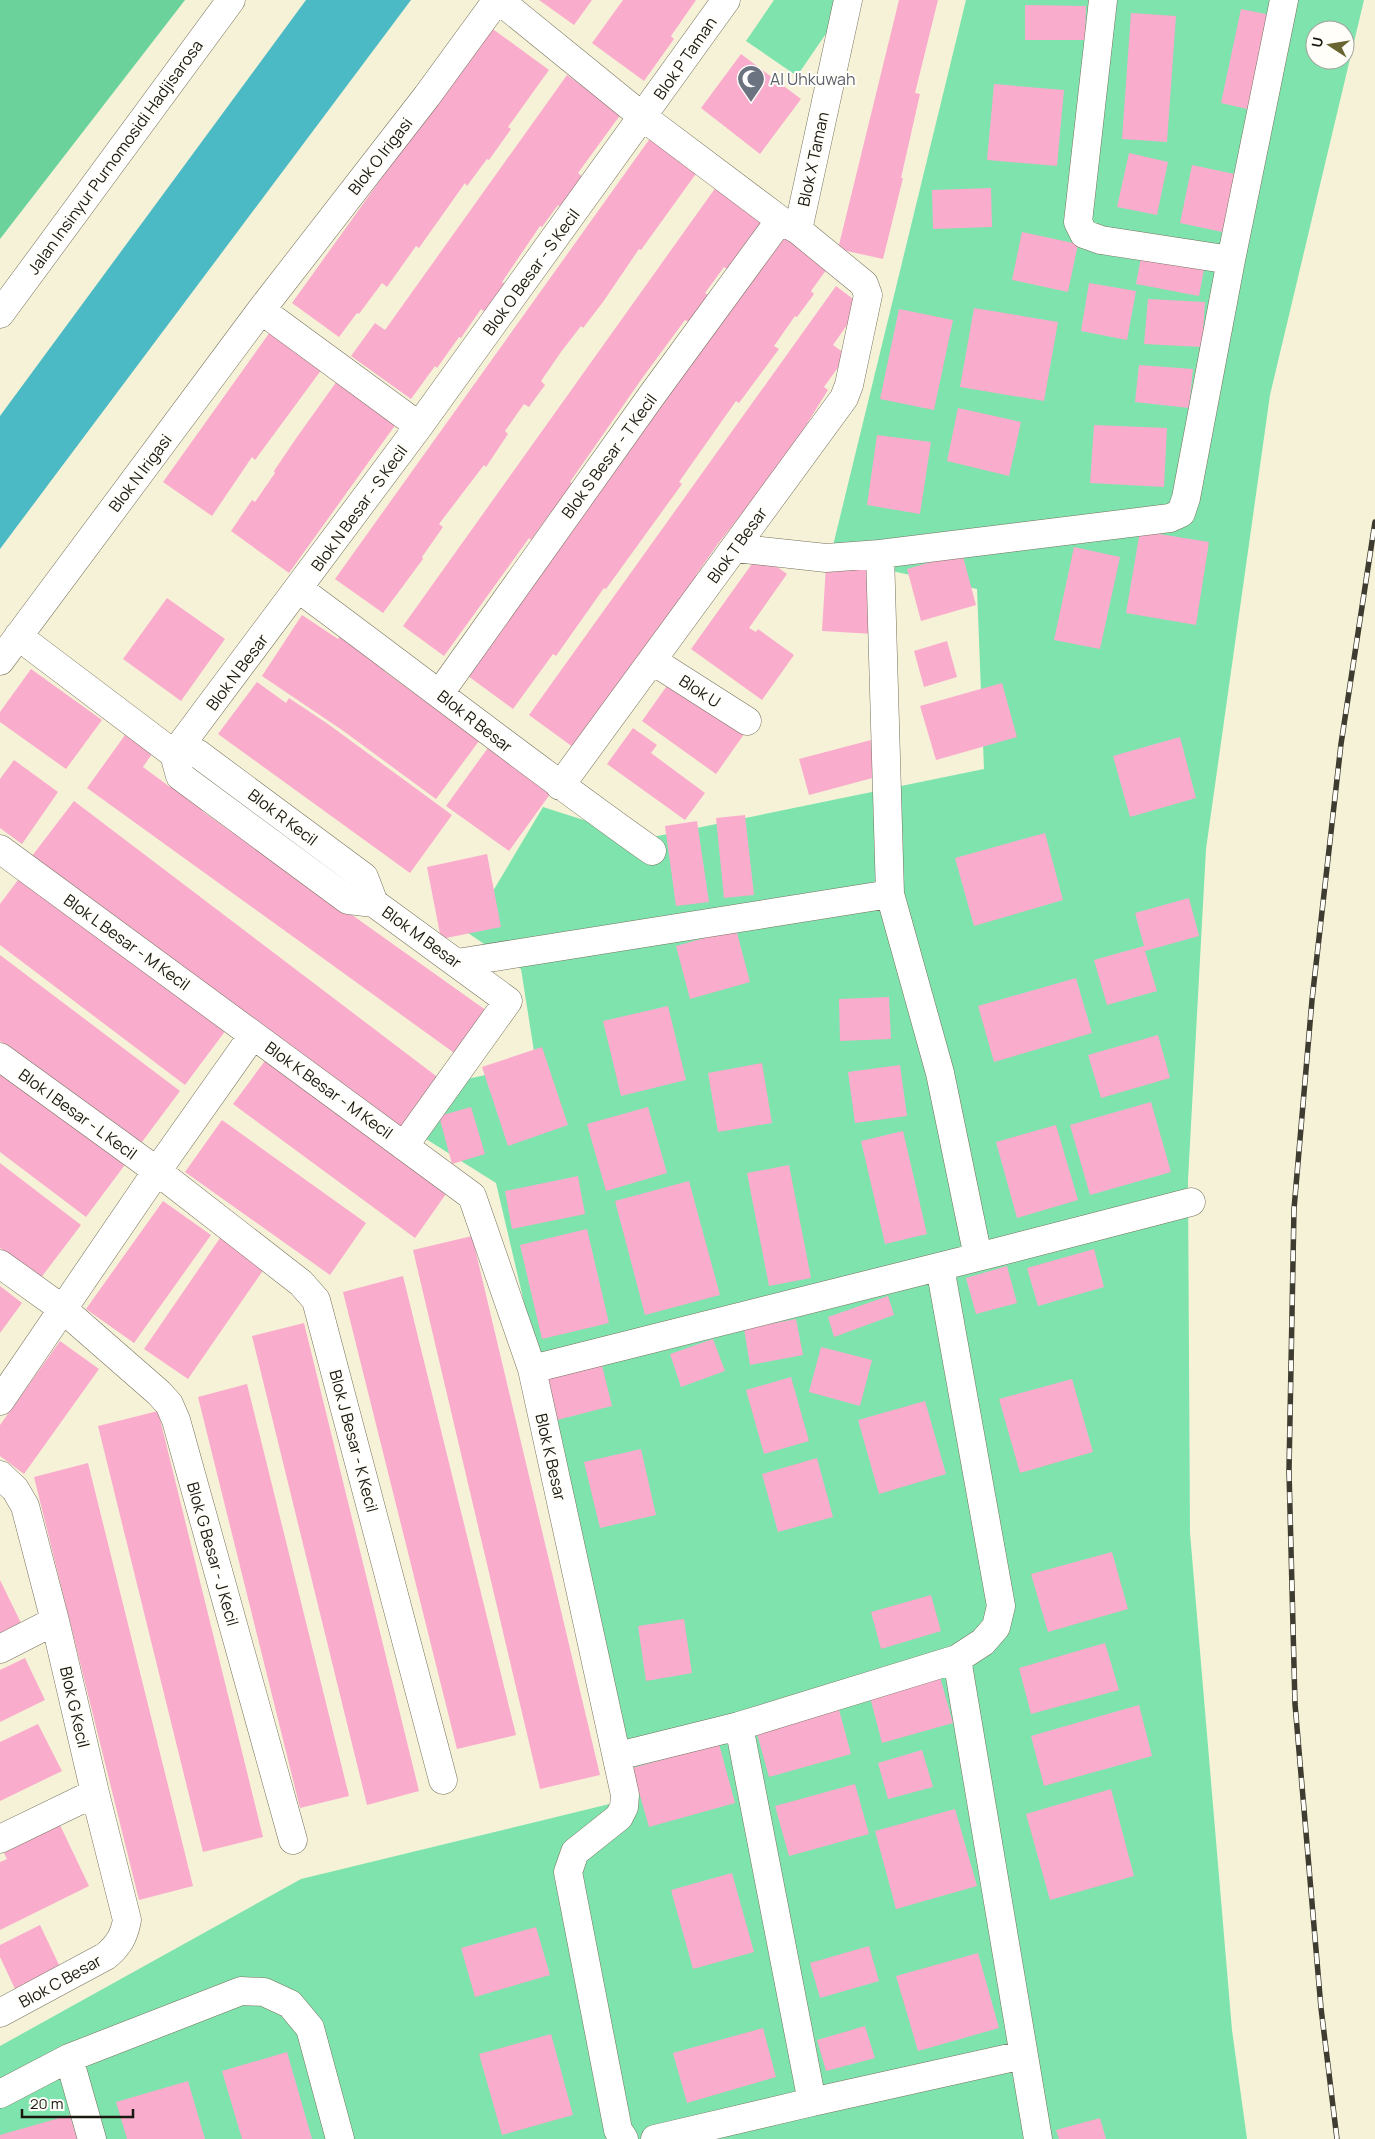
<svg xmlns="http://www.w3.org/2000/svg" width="1375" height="2139" viewBox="0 0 1375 2139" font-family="Manrope,sans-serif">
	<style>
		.green { fill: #7ee3ad; fill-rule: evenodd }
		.forest { fill: #6bd29c }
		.water { fill: #4cbac5 }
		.building { fill: #faaccd }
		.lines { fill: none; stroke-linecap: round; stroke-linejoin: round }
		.minor-casing { stroke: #76725c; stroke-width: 29 }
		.tertiary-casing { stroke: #76725c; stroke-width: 29 }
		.minor { stroke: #fff; stroke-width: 28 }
		.tertiary { stroke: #fff; stroke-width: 28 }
		.rail-casing { stroke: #3e3c30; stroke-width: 5.5 }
		.rail { stroke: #fffef9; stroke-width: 4; stroke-dasharray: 11; stroke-linecap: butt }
		.labels { text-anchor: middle; stroke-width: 4; stroke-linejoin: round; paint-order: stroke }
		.street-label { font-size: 16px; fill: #1a180f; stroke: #fffef9 }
		.worship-label { font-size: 16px; fill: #5b616d; stroke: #fffef9; text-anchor: start }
	</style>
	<rect width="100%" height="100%" fill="#f6f2d8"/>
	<path class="green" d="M 774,0 L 849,0 L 797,76 L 746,41 Z
		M 966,0 L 1364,0 L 1270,395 L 1206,849 L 1188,1180 L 1190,1533 L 1232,2030 L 1247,2139 L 0,2139 L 0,2046 L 301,1879 L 634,1798 L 539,1366 L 496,1183 L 426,1139 L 467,1079 L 536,1064 L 521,969 L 468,933 L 543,807 L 643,839 L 984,769 L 977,589 L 830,558 ZM 1315,30 L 1345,30 L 1345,60 L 1315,60 Z"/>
	<path class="forest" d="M 0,0 L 185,0 L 0,239 Z"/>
	<path class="water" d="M 306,0 L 411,0 L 0,549 L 0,416 Z"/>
	<path class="building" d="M 539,0 L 592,0 L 574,25 Z
		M 623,0 L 696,0 L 671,36 L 674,39 L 644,81 L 592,43 Z
		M 899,0 L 938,0 L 915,93 L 920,94 L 901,178 L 903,178 L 883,259 L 838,249 Z
		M 1025,5 L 1086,6 L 1085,40 L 1025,40 Z
		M 1241,9 L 1276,16 L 1256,111 L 1221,103 Z
		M 1131,13 L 1176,16 L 1167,142 L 1122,139 Z
		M 490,27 L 549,70 L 508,127 L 511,129 L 489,160 L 487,159 L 467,186 L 465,183 L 419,248 L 416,246 L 387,287 L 382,283 L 359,314 L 357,313 L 339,337 L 292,303 Z
		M 741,54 L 801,99 L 760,154 L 701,108 Z
		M 567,75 L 621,114 L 578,173 L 585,179 L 563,209 L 558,205 L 542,227 L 540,226 L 502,282 L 506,284 L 485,312 L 481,309 L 461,338 L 459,337 L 437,368 L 435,366 L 411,399 L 351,356 L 375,323 L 385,330 Z
		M 994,84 L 1064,90 L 1057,166 L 987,160 Z
		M 656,130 L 703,164 L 641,250 L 639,249 L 603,302 L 583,328 L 581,326 L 561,352 L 541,381 L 545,385 L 529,407 L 524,404 L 505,431 L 508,434 L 486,467 L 484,465 L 439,524 L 443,527 L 422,557 L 423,559 L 383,613 L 335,579 Z
		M 1129,153 L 1168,162 L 1157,215 L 1117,207 Z
		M 1192,165 L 1244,176 L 1232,234 L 1180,223 Z
		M 721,180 L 768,214 L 727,269 L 724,267 L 705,293 L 708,295 L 689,322 L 685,320 L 643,377 L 570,482 L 575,485 L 553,514 L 551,512 L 531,540 L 529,538 L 444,656 L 403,626 Z
		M 991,188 L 992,227 L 933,229 L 932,190 Z
		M 788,230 L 832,262 L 811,291 L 814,294 L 797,317 L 795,316 L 774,346 L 779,349 L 739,403 L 736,401 L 679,482 L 682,484 L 606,589 L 604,588 L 556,656 L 553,654 L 513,709 L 468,676 Z
		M 1022,232 L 1078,244 L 1068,292 L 1012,280 Z
		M 1142,252 L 1205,264 L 1199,296 L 1136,284 Z
		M 1089,283 L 1136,291 L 1127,340 L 1081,331 Z
		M 836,286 L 861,305 L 833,345 L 847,355 L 824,387 L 828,390 L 761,497 L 757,494 L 717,545 L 696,575 L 698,576 L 617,685 L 620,688 L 577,750 L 529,715 Z
		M 1148,299 L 1205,302 L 1202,347 L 1144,344 Z
		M 974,308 L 1058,322 L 1044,401 L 960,387 Z
		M 899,309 L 953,320 L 934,410 L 880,399 Z
		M 270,332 L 322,369 L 255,460 L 252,457 L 212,516 L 163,482 Z
		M 1139,365 L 1193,369 L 1189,408 L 1135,402 Z
		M 337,381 L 396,424 L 289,573 L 231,531 L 252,500 L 255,502 L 275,473 L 274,471 L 297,437 Z
		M 958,408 L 1021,422 L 1009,476 L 947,461 Z
		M 1094,425 L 1167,428 L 1164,487 L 1090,483 Z
		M 877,435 L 931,442 L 920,514 L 867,505 Z
		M 1140,531 L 1209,542 L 1196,625 L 1126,613 Z
		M 1074,547 L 1120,557 L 1100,649 L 1054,640 Z
		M 962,553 L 976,605 L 921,621 L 907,569 Z
		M 759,554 L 787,574 L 749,628 L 756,632 L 758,629 L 794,655 L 762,700 L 691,649 Z
		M 826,565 L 878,568 L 874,634 L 822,631 Z
		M 167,598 L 225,639 L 181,701 L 123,659 Z
		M 302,615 L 338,639 L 339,637 L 385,668 L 384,671 L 479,741 L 436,799 L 342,730 L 262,676 Z
		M 947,641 L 957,677 L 924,687 L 914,651 Z
		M 31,669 L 102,720 L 66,769 L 0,722 L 0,712 Z
		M 671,680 L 747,730 L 716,774 L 642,721 Z
		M 257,682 L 286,703 L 289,698 L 328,724 L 452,815 L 410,873 L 218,734 Z
		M 1002,683 L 1017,737 L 936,760 L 920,706 Z
		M 633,728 L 657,745 L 651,753 L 705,793 L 685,820 L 607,764 Z
		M 125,735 L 152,754 L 143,767 L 170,787 L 171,785 L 204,808 L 202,811 L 233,833 L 234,831 L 487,1011 L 457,1055 L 87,788 Z
		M 1180,737 L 1196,798 L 1130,817 L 1113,756 Z
		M 871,740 L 880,776 L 809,795 L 799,759 Z
		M 490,745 L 553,790 L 509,851 L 446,806 Z
		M 14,760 L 58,792 L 22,844 L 0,828 L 0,779 Z
		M 74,801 L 440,1079 L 399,1133 L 32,856 Z
		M 745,815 L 754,895 L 724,898 L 716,818 Z
		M 697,821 L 709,902 L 676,906 L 665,826 Z
		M 1045,833 L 1063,900 L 974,926 L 955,858 Z
		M 487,854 L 501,927 L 441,939 L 427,867 Z
		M 21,876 L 226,1030 L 185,1085 L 0,945 L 0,904 Z
		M 1189,898 L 1199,936 L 1145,951 L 1157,991 L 1107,1005 L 1094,960 L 1144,946 L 1135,913 Z
		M 736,929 L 750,982 L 690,999 L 676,946 Z
		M 0,955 L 180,1091 L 139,1146 L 0,1041 Z
		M 1076,978 L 1092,1033 L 994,1062 L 978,1006 Z
		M 889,997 L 891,1039 L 840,1041 L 839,999 Z
		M 668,1006 L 686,1080 L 621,1096 L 603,1021 Z
		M 1158,1035 L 1170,1078 L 1101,1098 L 1088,1055 Z
		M 542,1047 L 568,1125 L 508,1146 L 482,1067 Z
		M 267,1058 L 448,1191 L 415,1238 L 233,1104 Z
		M 762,1063 L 772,1123 L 718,1132 L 708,1073 Z
		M 900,1065 L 907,1116 L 855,1123 L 848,1072 Z
		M 0,1067 L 127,1162 L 86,1217 L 0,1152 Z
		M 1151,1102 L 1171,1172 L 1090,1195 L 1070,1125 Z
		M 471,1107 L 485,1154 L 452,1164 L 439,1116 Z
		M 648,1107 L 667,1173 L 606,1191 L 587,1124 Z
		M 222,1120 L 366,1223 L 330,1275 L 185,1172 Z
		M 1056,1125 L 1078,1200 L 1017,1218 L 996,1142 Z
		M 903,1131 L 927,1234 L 885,1244 L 861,1141 Z
		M 0,1163 L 81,1225 L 40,1279 L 0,1248 Z
		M 789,1165 L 811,1278 L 769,1286 L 747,1173 Z
		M 578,1176 L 585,1214 L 512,1229 L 505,1191 Z
		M 689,1181 L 720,1295 L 645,1315 L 615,1201 Z
		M 163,1201 L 211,1235 L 134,1343 L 86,1309 Z
		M 587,1229 L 609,1323 L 542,1339 L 520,1245 Z
		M 472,1236 L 600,1775 L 540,1789 L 413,1250 Z
		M 220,1238 L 264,1269 L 188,1379 L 144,1349 Z
		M 1094,1249 L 1104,1287 L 1038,1306 L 1027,1268 Z
		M 1007,1266 L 1017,1303 L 976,1314 L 966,1278 Z
		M 403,1276 L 516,1735 L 457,1749 L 343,1292 Z
		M 0,1286 L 22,1303 L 0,1333 Z
		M 888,1296 L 894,1315 L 834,1337 L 828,1317 Z
		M 796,1319 L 803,1355 L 750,1365 L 744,1329 Z
		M 304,1323 L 419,1791 L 367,1805 L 252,1336 Z
		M 713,1339 L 725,1371 L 681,1387 L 670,1354 Z
		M 60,1341 L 99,1369 L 24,1474 L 0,1456 L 0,1425 Z
		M 821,1347 L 872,1360 L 860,1406 L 809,1392 Z
		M 601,1361 L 612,1406 L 557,1420 L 545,1375 Z
		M 791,1377 L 809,1441 L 764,1454 L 746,1390 Z
		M 1072,1379 L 1093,1452 L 1020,1473 L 999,1399 Z
		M 247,1384 L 349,1796 L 300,1808 L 198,1397 Z
		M 925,1401 L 946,1474 L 879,1494 L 858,1420 Z
		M 158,1411 L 263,1837 L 203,1852 L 98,1426 Z
		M 641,1449 L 656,1515 L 600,1528 L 584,1462 Z
		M 817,1458 L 833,1517 L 778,1532 L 762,1474 Z
		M 88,1463 L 193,1886 L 139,1900 L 34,1477 Z
		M 1112,1552 L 1128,1609 L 1048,1632 L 1031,1574 Z
		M 0,1580 L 21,1623 L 0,1634 Z
		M 931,1595 L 941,1631 L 881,1649 L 871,1612 Z
		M 684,1619 L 692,1673 L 646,1681 L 638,1626 Z
		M 1105,1643 L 1119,1690 L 1031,1714 L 1019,1668 Z
		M 25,1658 L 45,1700 L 0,1722 L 0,1670 Z
		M 940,1677 L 953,1723 L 882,1743 L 870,1697 Z
		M 1139,1705 L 1152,1756 L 1044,1786 L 1031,1736 Z
		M 838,1706 L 851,1754 L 769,1777 L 756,1730 Z
		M 38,1724 L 62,1771 L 0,1801 L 0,1742 Z
		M 719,1744 L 735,1803 L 649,1827 L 632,1768 Z
		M 922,1750 L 933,1787 L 888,1799 L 878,1763 Z
		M 855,1784 L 869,1834 L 789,1856 L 775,1806 Z
		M 1111,1789 L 1134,1876 L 1050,1900 L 1026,1814 Z
		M 955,1809 L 977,1886 L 896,1909 L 875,1831 Z
		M 60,1825 L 89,1886 L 0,1930 L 0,1862 L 7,1859 L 4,1853 Z
		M 732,1873 L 754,1952 L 693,1969 L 671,1890 Z
		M 40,1925 L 60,1967 L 15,1989 L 0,1957 L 0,1945 Z
		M 536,1927 L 550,1975 L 475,1997 L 461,1948 Z
		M 869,1946 L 879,1981 L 820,1998 L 810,1963 Z
		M 978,1953 L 999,2028 L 918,2051 L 896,1976 Z
		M 865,2026 L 875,2058 L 826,2071 L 817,2040 Z
		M 763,2028 L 776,2077 L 687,2103 L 673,2053 Z
		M 551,2034 L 573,2115 L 502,2135 L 479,2054 Z
		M 287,2052 L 312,2139 L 242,2139 L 222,2071 Z
		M 188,2081 L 205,2139 L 127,2139 L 116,2102 Z
		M 70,2115 L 77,2139 L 0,2139 L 0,2135 Z
		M 1100,2118 L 1106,2139 L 1059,2139 L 1056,2130 Z"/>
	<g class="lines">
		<defs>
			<path id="minor" d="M 499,0 L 643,117 L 780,220 L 798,230 L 864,284 L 868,295 L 849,385 L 844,398 L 560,786
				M 798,230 L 848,0
				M 1231,260 L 1284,0
				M 261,310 L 419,426
				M 735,548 L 826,558 L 880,554
				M 299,589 C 417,676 533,767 652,851
				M 18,636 L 174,754
				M 0,661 L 261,310 L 427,96 L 497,0
				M 653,661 L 747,721
				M 440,693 L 652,395 L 780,220
				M 174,754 L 419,426 L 726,0
				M 174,754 L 180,776 L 348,900 L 374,903 L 508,1001 L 404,1146
				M 174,754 L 197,753 L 364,877 L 374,903
				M 0,849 L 472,1196 L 532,1369 L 625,1795 L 624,1807 L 619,1817 L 575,1852 L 568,1872 L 618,2130 L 624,2139
				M 457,963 L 890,894
				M 0,1057 L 157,1171 L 301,1283 L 316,1300 L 443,1780
				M 978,1257 L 1191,1202
				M 0,1264 L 64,1310 L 159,1393 L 169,1404 L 176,1420 L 293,1840
				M 940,1267 L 1001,1606 L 996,1627 L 983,1642 L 957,1659 L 1038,2139
				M 532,1369 L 978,1257 L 940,1073 L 890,894 L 880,554 L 1170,518 L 1181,513 L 1186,498 L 1231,260 L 1101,240 L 1084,234 L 1078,222 L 1103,0
				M 0,1401 L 157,1171 L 253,1035
				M 0,1475 L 15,1489 L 25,1506 L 55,1621 L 95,1793 L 127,1920 C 124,1936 119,1945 106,1956 L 0,2013
				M 0,1649 L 55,1621
				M 957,1659 L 739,1726 L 812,2102 L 1023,2055
				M 618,1756 L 739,1726
				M 0,1839 L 95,1793
				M 0,2094 L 69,2058
				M 92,2139 L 69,2058 L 241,1991 L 264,1992 L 290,2004 L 310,2028 L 340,2139
				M 655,2139 L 812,2102"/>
			<path id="tertiary" d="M 0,314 L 231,0"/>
		</defs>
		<use href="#minor" class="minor-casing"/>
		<use href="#tertiary" class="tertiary-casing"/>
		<use href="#minor" class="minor"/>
		<use href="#tertiary" class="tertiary"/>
		<defs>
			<path id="rail" d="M 1337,2139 L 1321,2008 L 1295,1704 L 1289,1471 L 1294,1209 L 1312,1000 L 1341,744 L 1375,522"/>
		</defs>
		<use href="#rail" class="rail-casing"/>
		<use href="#rail" class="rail"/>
	</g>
	<defs>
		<symbol id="mosque-pin" viewBox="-11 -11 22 30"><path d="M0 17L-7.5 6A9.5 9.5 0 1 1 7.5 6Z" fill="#6b7280" stroke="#fffef9"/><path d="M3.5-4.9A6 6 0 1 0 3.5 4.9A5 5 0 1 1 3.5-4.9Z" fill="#fff"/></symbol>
	</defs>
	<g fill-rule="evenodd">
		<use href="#mosque-pin" x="735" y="63" width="32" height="43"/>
	</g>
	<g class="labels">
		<g class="street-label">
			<text transform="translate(685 58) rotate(-55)" y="6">Blok P Taman</text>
			<text transform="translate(380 156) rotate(-52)" y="6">Blok O Irigasi</text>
			<text transform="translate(115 157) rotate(-54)" y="6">Jalan Insinyur Purnomosidi Hadjisarosa</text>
			<text transform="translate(813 159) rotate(-78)" y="6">Blok X Taman</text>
			<text transform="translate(531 272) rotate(-54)" y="6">Blok O Besar - S Kecil</text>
			<text transform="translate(609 456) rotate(-54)" y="6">Blok S Besar - T Kecil</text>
			<text transform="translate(140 473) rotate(-53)" y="6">Blok N Irigasi</text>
			<text transform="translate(359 508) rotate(-54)" y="6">Blok N Besar - S Kecil</text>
			<text transform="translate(737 545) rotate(-54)" y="6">Blok T Besar</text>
			<text transform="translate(237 672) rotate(-53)" y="6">Blok N Besar</text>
			<text transform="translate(700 691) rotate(33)" y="6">Blok U</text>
			<text transform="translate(475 721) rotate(38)" y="6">Blok R Besar</text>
			<text transform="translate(283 817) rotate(37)" y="6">Blok R Kecil</text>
			<text transform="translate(422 937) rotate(36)" y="6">Blok M Besar</text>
			<text transform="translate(127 942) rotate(36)" y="6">Blok L Besar - M Kecil</text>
			<text transform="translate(329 1090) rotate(36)" y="6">Blok K Besar - M Kecil</text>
			<text transform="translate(78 1114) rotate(36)" y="6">Blok I Besar - L Kecil</text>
			<text transform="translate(354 1441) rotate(75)" y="6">Blok J Besar - K Kecil</text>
			<text transform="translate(551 1457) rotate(77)" y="6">Blok K Besar</text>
			<text transform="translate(213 1554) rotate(74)" y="6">Blok G Besar - J Kecil</text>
			<text transform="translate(75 1707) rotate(77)" y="6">Blok G Kecil</text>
			<text transform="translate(60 1981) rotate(-29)" y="6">Blok C Besar</text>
		</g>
		<g class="worship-label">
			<text x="770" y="85">Al Uhkuwah</text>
		</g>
	</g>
	<g transform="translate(1330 45) rotate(282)"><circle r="24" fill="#fffef9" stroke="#a3a29b"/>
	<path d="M0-4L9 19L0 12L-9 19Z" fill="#696532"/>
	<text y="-8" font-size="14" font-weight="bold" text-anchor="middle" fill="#1a180f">U</text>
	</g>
	<path d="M22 2109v8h111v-8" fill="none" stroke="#1a180f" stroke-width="2.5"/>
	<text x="30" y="2109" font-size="15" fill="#1a180f" stroke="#fffef9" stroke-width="4" paint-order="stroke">20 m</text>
</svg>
